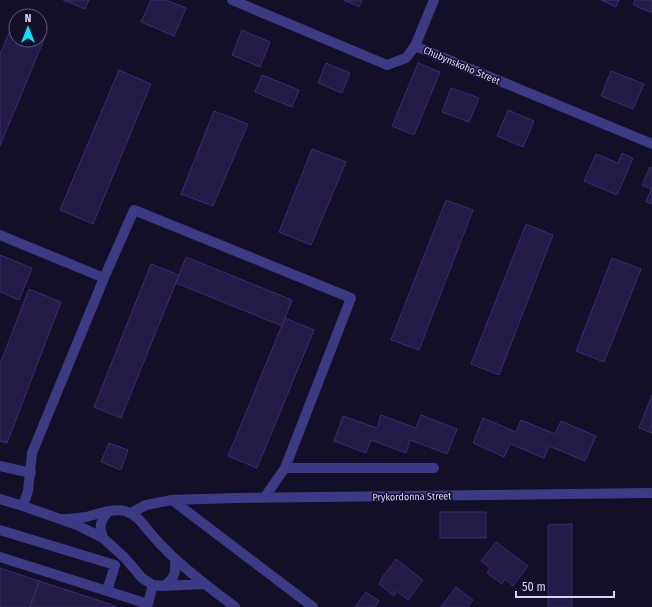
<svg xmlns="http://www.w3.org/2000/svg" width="652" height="607" viewBox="0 0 652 607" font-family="'Fira Sans Condensed',sans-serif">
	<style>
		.building { fill: #241b47; stroke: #3b2d73 }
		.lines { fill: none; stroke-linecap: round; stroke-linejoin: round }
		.minor { stroke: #3d3a85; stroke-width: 10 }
		.labels { text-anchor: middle; stroke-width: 3; stroke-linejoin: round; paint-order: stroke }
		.street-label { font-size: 10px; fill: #d9d4ff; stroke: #130f26 }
	</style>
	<rect width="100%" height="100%" fill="#130f26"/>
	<path class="building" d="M 63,0 L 89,0 L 85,9 Z
		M 151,0 L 166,0 L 186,8 L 174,36 L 141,22 Z
		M 344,0 L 362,0 L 359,7 Z
		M 601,0 L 619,0 L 616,7 Z
		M 635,0 L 652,0 L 652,13 L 633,5 Z
		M 13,24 L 16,25 L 16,40 L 40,40 L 40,35 L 45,37 L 0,146 L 0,54 Z
		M 242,30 L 270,42 L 260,67 L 232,55 Z
		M 326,63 L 350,73 L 342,93 L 318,83 Z
		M 418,63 L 440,72 L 414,135 L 392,126 Z
		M 119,70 L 151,84 L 93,224 L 60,210 Z
		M 611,71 L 644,84 L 633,109 L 601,96 Z
		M 262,75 L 299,90 L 292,107 L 255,92 Z
		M 451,88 L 479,98 L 469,122 L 442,112 Z
		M 508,110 L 534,121 L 523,147 L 497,136 Z
		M 214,111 L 248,124 L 213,206 L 181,194 Z
		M 312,149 L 346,162 L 311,245 L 279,232 Z
		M 622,153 L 633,158 L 617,195 L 584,181 L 596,154 L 618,163 Z
		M 650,167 L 652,168 L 652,204 L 646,202 L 651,189 L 642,185 Z
		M 446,200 L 473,210 L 419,350 L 391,340 Z
		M 526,224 L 553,235 L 499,375 L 471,364 Z
		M 0,255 L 32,268 L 19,300 L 0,292 Z
		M 186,257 L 292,300 L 282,326 L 176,283 Z
		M 612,258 L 641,269 L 604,362 L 576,351 Z
		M 151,264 L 179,275 L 121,418 L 94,407 Z
		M 29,289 L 61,302 L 7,443 L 0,441 L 0,364 Z
		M 285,318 L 314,330 L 257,468 L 228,456 Z
		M 652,395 L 652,433 L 639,428 Z
		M 381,415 L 416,428 L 421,415 L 457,429 L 447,454 L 410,440 L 406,453 L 371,440 L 366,453 L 334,441 L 343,416 L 377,428 Z
		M 483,418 L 516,432 L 521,420 L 555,434 L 561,421 L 596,436 L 585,461 L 549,446 L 544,458 L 510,444 L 504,457 L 473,443 Z
		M 109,443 L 128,450 L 121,470 L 101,462 Z
		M 440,512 L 486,512 L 486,538 L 440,538 Z
		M 572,524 L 572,607 L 548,607 L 548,525 Z
		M 496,542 L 528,566 L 513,586 L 505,579 L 502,584 L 487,573 L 490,568 L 481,561 Z
		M 396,559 L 423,580 L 408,600 L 397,591 L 394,596 L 379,584 L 382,580 L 381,579 Z
		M 0,568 L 39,581 L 30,607 L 0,607 Z
		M 39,581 L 110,604 L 117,607 L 30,607 Z
		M 456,587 L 473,600 L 468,607 L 441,607 Z
		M 366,592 L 379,601 L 375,607 L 355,607 Z"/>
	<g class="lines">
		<path class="minor" d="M 232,0 L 387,65 L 406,58 L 415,46 L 434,0
			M 415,46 L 652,144
			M 0,235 L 104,278 L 32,453 L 28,491 L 23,506
			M 104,278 L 134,210 L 351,298 L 285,468 L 264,498
			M 0,466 L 31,473
			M 285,468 L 434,468
			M 0,499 L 23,506 L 77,525 L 103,538 L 125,558 L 142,578 L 153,585 L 164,586 L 204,584
			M 131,513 L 146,505 L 172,500
			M 65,519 C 72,519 79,518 86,517 C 97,514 114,508 125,511 C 138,515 143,525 152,535 C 176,563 206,585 235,607
			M 0,530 L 115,565 L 107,591 L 0,557
			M 103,538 C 99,527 100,521 108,512
			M 164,586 C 175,578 176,573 175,559
			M 107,591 L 148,604
			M 147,607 L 153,585
			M 313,607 L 172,500 L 234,498 L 652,493"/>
	</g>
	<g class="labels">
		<g class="street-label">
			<text transform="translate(462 65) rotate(23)" y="4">Chubynskoho Street</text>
			<text transform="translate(412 496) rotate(-1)" y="4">Prykordonna Street</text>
		</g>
	</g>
	<g transform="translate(28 28)"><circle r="19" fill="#130f26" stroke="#625e7d"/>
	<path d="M0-3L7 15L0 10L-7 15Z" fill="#00e5ff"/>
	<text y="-6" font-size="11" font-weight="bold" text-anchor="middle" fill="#d9d4ff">N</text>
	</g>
	<path d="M516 591v6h98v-6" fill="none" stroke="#d9d4ff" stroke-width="2"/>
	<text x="522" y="591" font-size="12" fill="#d9d4ff" stroke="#130f26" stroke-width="3" paint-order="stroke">50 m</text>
</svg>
